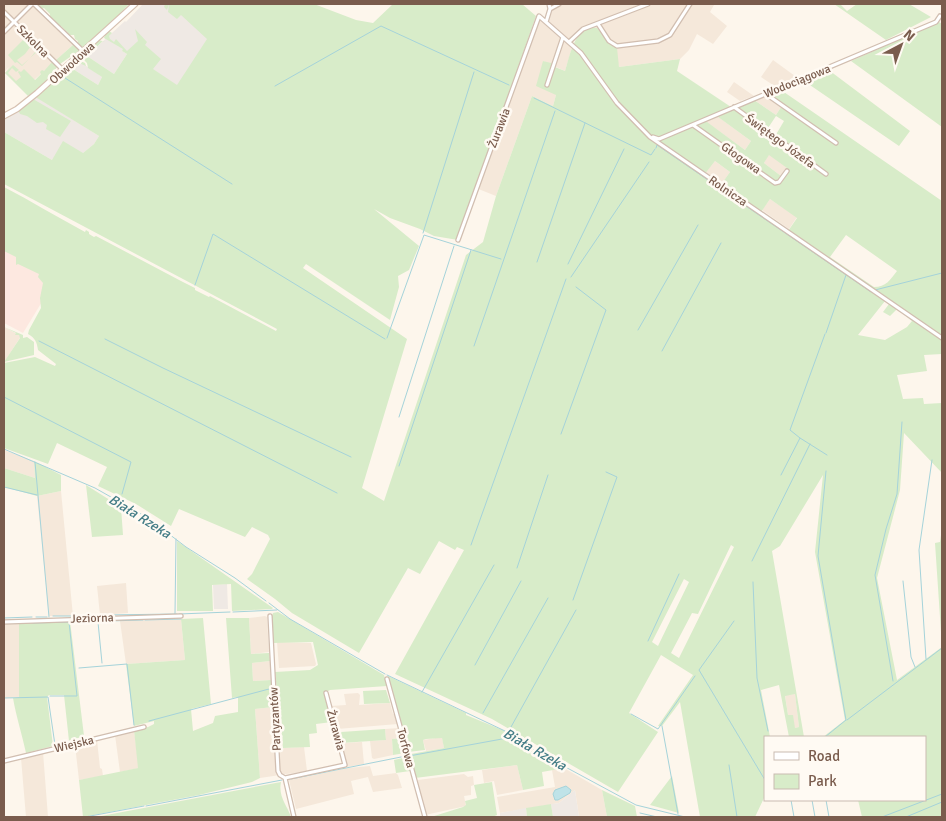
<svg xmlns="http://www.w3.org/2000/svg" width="946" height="821" viewBox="0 0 946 821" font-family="Signika,sans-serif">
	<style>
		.residential { fill: #f5e8da }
		.commercial { fill: #fde8e0 }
		.industrial { fill: #efe9e4 }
		.green { fill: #d8ecc9; fill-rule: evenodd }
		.water { fill: #bfe3e8; stroke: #a5d3da }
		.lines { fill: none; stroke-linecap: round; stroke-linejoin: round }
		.stream { stroke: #a5d3da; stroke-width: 1 }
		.minor-casing { stroke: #d1beb0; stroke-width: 5.5 }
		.secondary-casing { stroke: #d6c0b0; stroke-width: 7 }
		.minor { stroke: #fff; stroke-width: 3 }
		.secondary { stroke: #fff; stroke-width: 4.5 }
		.labels { text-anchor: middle; stroke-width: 5; stroke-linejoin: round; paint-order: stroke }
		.street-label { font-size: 12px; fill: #7a5c4d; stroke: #fffaf3 }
		.water-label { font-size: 14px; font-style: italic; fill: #437c86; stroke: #fffaf3 }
	</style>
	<rect width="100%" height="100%" fill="#fdf6ec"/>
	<path class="residential" d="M 4,4 L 34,4 L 76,42 L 33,81 L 17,84 L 5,73 L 9,67 L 4,72 Z
		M 563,4 L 719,4 L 714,5 L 710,12 L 727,26 L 713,44 L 697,34 L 689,50 L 680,59 L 619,67 L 613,46 L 608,41 L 578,35 L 574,41 L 565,71 L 543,61 L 556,95 L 553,106 L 532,96 L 496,196 L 476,188 L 539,21 L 541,20 L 547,25 L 553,8 Z
		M 773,60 L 795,76 L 795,78 L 776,87 L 761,77 Z
		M 734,82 L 754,96 L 740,101 L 727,92 Z
		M 765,96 L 781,107 L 776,115 L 754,100 Z
		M 717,116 L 751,141 L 745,150 L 705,121 Z
		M 769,154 L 787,167 L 781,176 L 764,163 Z
		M 715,161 L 730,172 L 721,185 L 705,173 Z
		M 770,199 L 797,217 L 789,229 L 762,210 Z
		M 4,327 L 21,336 L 5,361 L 4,361 Z
		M 4,450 L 34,461 L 35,478 L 4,468 Z
		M 61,491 L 73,616 L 49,616 L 37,496 Z
		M 126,583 L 128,613 L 100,615 L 97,586 Z
		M 265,616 L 267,617 L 269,652 L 251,654 L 249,618 Z
		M 181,619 L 185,660 L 126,664 L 120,621 Z
		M 19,623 L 19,697 L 4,698 L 4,624 Z
		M 277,642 L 311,643 L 316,664 L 315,666 L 279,668 Z
		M 270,661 L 271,680 L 253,681 L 252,663 Z
		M 358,693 L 360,695 L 359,705 L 390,703 L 393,714 L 396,714 L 398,724 L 337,729 L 331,706 L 346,705 L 344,694 Z
		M 795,694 L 799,727 L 795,728 L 788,715 L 785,695 Z
		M 273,707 L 275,745 L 283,748 L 304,747 L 307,771 L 260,778 L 255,709 Z
		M 399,728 L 402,738 L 392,739 L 393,755 L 374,759 L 372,758 L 370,741 L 386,740 L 385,729 Z
		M 134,730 L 139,768 L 120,772 L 115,735 Z
		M 442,737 L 444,748 L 426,751 L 423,740 Z
		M 97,740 L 100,768 L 102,769 L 103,776 L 79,780 L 75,745 Z
		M 362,742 L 364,764 L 347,767 L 341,743 Z
		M 43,752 L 48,817 L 26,817 L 21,758 Z
		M 517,765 L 523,790 L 497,795 L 494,781 L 484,783 L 482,770 Z
		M 370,766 L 373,776 L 396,773 L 398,775 L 402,788 L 373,792 L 368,777 L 351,781 L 354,794 L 296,809 L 289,780 L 348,768 Z
		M 564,768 L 602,790 L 607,817 L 579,817 L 575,790 L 559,803 L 500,813 L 497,797 L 555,787 L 552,770 Z
		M 464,774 L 468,777 L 473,776 L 474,785 L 471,786 L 471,795 L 464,796 L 466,806 L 425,815 L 417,782 L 418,780 Z"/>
	<path class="commercial" d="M 4,250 L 57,277 L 23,333 L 4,323 Z"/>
	<path class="industrial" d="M 143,4 L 172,4 L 210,38 L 177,86 L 123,50 L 122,51 L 127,54 L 114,74 L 87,56 L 125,21 L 126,22 Z
		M 78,63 L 82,63 L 102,77 L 98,85 L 73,69 Z
		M 37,96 L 38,98 L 99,136 L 94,144 L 83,153 L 52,160 L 4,132 L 4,118 Z
		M 227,584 L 228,609 L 214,609 L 213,585 Z
		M 575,790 L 579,817 L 553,817 L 551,804 L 559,803 Z
		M 526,808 L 527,817 L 500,817 L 500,813 Z"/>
	<path class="green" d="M 36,4 L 129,4 L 118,16 L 82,48 L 77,43 L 78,41 L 75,39 L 74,35 L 70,35 L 61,26 L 59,26 L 50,17 L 50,14 L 44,8 L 42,9 Z
		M 165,4 L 314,4 L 356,20 L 373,23 L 393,4 L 522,4 L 536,16 L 458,240 L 434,236 L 420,229 L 390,218 L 374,209 L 419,246 L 409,270 L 398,276 L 399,287 L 390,320 L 306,264 L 303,268 L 407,339 L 362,488 L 384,501 L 466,255 L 483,242 L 496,196 L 532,96 L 553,106 L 556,95 L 536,86 L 543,61 L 555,64 L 555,67 L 565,71 C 570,56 575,23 597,28 L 613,46 L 617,48 L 619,67 L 680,59 L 677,71 L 734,109 L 754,100 L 776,115 L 783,104 L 769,94 L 781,90 L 942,201 L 942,354 L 924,355 L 927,371 L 897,375 L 903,399 L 923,398 L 924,404 L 942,403 L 942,473 L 904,433 L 900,490 L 877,578 L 897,680 L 942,647 L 935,543 L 940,542 L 942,528 L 942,817 L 862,817 L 858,800 L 925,800 L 925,737 L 823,737 L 845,720 L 815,552 L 823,475 L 780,546 L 772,551 L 804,737 L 789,737 L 779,685 L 761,690 L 770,737 L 765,737 L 765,796 L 755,817 L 700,817 L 680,702 L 662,726 L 658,726 L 693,675 L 661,655 L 629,713 L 658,732 L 618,792 L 492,719 L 395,674 L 464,550 L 457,547 L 455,550 L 439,541 L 420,574 L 408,568 L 359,653 L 292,613 L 275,599 L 247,579 L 252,574 L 270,539 L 268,535 L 252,527 L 245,537 L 179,509 L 171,526 L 136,504 L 98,486 L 107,467 L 57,443 L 48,464 L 4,448 L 4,363 L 35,357 L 55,366 L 56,364 L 38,350 C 37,342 35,338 28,334 L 29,330 L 41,308 L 40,298 L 43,283 L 38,277 L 39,274 L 18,264 L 16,265 L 16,257 L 4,251 L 4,187 C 31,201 57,217 85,232 L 86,230 L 89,232 L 89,234 L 94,237 L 96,236 L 181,281 L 195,288 L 195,290 L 209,297 L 210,296 L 276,331 L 277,329 L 4,184 L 4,132 L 52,160 L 63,141 L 83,153 L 94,144 L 99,136 L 37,98 L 37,96 L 78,60 L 85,63 L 86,66 L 79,63 L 73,69 L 98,85 L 102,77 L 88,68 L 87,63 L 81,57 L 99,40 L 105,42 L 103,41 L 87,56 L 114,74 L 127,54 L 122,51 L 123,49 L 104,38 L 105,35 L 109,31 L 112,33 L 109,36 L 110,39 L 114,42 L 116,39 L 127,51 L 138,41 L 135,29 L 147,42 L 145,45 L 161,59 L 153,69 L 177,85 L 207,39 L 181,15 L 177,19 L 168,12 L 169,4 L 167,10 L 164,7 ZM 714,114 L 751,141 L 745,150 L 703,119 ZM 776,116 L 784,121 L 774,138 L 766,131 ZM 769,155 L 787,168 L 781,176 L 764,163 ZM 715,161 L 730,172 L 720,186 L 704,175 ZM 770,199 L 797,218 L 786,234 L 759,215 ZM 846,235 L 897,271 C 890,280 886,287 874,287 L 830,257 ZM 885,301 L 889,304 L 883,312 L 890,316 L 897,309 L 912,321 L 907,327 L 885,340 L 858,335 ZM 731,545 L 734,547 L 679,658 L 671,653 L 692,613 L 698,614 ZM 684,579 L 689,582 L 658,646 L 652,642 ZM 795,694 L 799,727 L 795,728 L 793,715 L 788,715 L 785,696 Z
		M 834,4 L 840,4 L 847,11 L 857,4 L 909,4 L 931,17 L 886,40 Z
		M 939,22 L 942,24 L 942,127 L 851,61 Z
		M 26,37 L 39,50 L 30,58 L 36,51 L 31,46 L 25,54 L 17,60 L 22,65 L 29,59 L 22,66 L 17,62 L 15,63 L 8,55 Z
		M 74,44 L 80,50 L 60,64 L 56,60 Z
		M 52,62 L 57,67 C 50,78 39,88 28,96 L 5,73 L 13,65 L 19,70 L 16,72 L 12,68 L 8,73 L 16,81 L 21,77 L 18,72 L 19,71 L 21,72 L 24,69 L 35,80 L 41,74 L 40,72 L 42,70 L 44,71 Z
		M 830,71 L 910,131 L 899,146 L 804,81 Z
		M 33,99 L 71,121 L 60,137 L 46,129 L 47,125 L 43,122 L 37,123 L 27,116 L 20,114 L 18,110 Z
		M 4,327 L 23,335 L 23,338 L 27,337 L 34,342 L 34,355 L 4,362 L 20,338 L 19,335 L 15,335 L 16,333 Z
		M 34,461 L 61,475 L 61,491 L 37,496 L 4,487 L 4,468 L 35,478 Z
		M 86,485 L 121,507 L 123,535 L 92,537 Z
		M 177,541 L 273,608 L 272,609 L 232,611 L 231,584 L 212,585 L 213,611 L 177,611 Z
		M 278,612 L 384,675 L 387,686 L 330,690 L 324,693 L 332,722 L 316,724 L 317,733 L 309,734 L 310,747 L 283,748 L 275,672 L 310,670 L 318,665 L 313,642 L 273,643 L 272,616 L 273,613 Z
		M 203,618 L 211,704 L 191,709 L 193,731 L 213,723 L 215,716 L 238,712 L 238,697 L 232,698 L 226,618 L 249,618 L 251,654 L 269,653 L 270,661 L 252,663 L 253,681 L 271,680 L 273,707 L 255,709 L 260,778 L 252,782 L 199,795 L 83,817 L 79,780 L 138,768 L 134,730 L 148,727 L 154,724 L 154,721 L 134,726 L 126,664 L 185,660 L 181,619 Z
		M 70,621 L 84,736 L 69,741 L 64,695 L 49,695 L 47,697 L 53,746 L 26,753 C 22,734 16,716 13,698 L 19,697 L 19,623 Z
		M 388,676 L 466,713 L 466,715 L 505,731 L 515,741 L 564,768 L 542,772 L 544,786 L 523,790 L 517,765 L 415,778 L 409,757 L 411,756 L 411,754 L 444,748 L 442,738 L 426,739 L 423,740 L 425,750 L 408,752 Z
		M 386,690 L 390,703 L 364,704 L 363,691 Z
		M 385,729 L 386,740 L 341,743 L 339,734 L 341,732 Z
		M 402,738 L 405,753 L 393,755 L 392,739 Z
		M 407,757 L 410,771 L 396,773 L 394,760 Z
		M 672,776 L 679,813 L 650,805 Z
		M 281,782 C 278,797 287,805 291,817 L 96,817 Z
		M 492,782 L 497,815 L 492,817 L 431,817 L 463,807 L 466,805 L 465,801 L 477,798 L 474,785 Z
		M 602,790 L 635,806 L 637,817 L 607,817 Z
		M 551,804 L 553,817 L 527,817 L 526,808 Z"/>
	<path class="water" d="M 566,786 L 571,790 L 570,793 L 558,800 L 555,800 L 553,794 L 555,790 Z"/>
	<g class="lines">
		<path class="stream" d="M 65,78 L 232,184
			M 275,86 L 381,26 L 509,85
			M 534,98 L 651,155 L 655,149
			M 656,148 L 657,145 L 871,292
			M 423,233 L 474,72
			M 537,262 L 585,123
			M 568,264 L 624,149
			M 571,277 L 649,162
			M 195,285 L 213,234 L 385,339
			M 875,290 L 942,273
			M 638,330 L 698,225
			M 826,333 L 846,275
			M 387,338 L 424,235 L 501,259
			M 105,339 L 163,368 L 351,457
			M 39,341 L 337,493
			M 474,346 L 555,111
			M 662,351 L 721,243
			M 4,397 L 131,462 L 122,494
			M 399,417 L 454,246
			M 561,434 L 606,310 L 576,287
			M 800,438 L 790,430 L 825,334
			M 4,449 L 95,488 L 148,518 L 186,547 L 235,578 L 266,601
			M 35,462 L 49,617
			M 399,466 L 471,250
			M 781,475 L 800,438 L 827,455
			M 4,487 L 37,495
			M 471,545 L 566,279
			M 752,561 L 810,444
			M 517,568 L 548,475
			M 903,581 L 911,657 L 915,667
			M 753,582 L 757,678 L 768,731
			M 573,600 L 617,477 L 606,472
			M 269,603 L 290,619 L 385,674
			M 233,612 L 277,610
			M 175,614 L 176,539
			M 179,614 L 230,612
			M 104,615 L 177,614
			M 53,616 L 71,616
			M 73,616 L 75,616
			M 77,616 L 100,615
			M 36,617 L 47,617
			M 4,618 L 32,617
			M 145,620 L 181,619
			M 734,621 L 699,670 L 765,780
			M 73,622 L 143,620
			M 98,622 L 102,663
			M 33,623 L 70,622
			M 648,641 L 679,574
			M 926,659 L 919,550 L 932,460
			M 475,665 L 521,581
			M 79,668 L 127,664 L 134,725
			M 387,675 L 505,731 L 532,749 L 636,805 L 685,817
			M 893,681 L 875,575 L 886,529 L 897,494 L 902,422
			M 422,692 L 494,565
			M 50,696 L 77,696 L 69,622
			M 4,698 L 48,697 L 55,745
			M 483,713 L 548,598
			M 631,714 L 658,729 L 695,676
			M 847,720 L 942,648
			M 149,721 L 269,689
			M 662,726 L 678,814
			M 511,727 L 576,610
			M 825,737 L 846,720 L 818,556 L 826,471
			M 409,756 L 513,737
			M 729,765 L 737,817
			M 291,779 L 406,756
			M 791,800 L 794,817
			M 812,800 L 815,817
			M 826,800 L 829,817
			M 146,806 L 282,780
			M 640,813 L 657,817
			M 85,817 L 144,806
			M 882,817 L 942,794
			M 906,817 L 942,802"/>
		<defs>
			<path id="minor" d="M 34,4 L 84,52
				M 550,9 L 559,4
				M 4,12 L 63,70
				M 546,22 L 550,9 L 549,4
				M 598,24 L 609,41 L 617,46 L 658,41 L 670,35 L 690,4
				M 4,32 L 32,4
				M 569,42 L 583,29 L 648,4
				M 547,85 L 563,37
				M 766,94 L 836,143
				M 734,107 L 826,174
				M 693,125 L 775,183 L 779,182 L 787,171
				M 653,137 L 659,139 L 936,22 L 940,16
				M 458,240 L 539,16 L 581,53 L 617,103 L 650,137 L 942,338
				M 270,616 L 278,771 L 280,775 L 285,778 L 294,817
				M 4,622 L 181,616
				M 387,679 L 425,817
				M 4,761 L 144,727
				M 285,778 L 345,765 L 326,693"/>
			<path id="secondary" d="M 4,116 L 17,109 L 37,93 L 135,4"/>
		</defs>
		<use href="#minor" class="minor-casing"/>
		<use href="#secondary" class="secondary-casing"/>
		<use href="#minor" class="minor"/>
		<use href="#secondary" class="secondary"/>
	</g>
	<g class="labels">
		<g class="street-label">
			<text transform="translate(33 41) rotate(45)" y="4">Szkolna</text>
			<text transform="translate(72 63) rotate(-42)" y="4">Obwodowa</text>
			<text transform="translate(797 81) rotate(-22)" y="4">Wodociągowa</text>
			<text transform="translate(499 128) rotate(-69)" y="4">Żurawia</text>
			<text transform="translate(780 141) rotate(36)" y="4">Świętego Józefa</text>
			<text transform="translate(741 158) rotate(35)" y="4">Głogowa</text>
			<text transform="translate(728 191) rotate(34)" y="4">Rolnicza</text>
			<text transform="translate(92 618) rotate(-2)" y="4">Jeziorna</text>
			<text transform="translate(275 719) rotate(-93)" y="4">Partyzantów</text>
			<text transform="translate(336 730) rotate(75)" y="4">Żurawia</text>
			<text transform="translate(74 744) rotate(-13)" y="4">Wiejska</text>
			<text transform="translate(406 748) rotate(75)" y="4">Torfowa</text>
		</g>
		<g class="water-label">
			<text transform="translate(140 516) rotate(32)" y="5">Biała Rzeka</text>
			<text transform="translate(535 749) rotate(30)" y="5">Biała Rzeka</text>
		</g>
	</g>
	<rect width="946" height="821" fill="none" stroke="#7a5c4d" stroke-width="10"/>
	<rect x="764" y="736" width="162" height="65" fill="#fffaf3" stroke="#cabbb1"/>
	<rect x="774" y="752" width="25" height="8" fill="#ffffff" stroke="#cabbb1"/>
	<text x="808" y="761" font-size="15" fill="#7a5c4d">Road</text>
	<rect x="774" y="774" width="25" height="15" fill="#d8ecc9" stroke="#cabbb1"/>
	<text x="808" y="786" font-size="15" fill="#7a5c4d">Park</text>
	<g transform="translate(901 45) rotate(41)" stroke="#fffaf3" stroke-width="4" paint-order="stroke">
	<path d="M0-4L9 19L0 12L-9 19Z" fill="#7a5c4d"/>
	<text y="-8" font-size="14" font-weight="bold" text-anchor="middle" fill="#7a5c4d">N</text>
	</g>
</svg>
